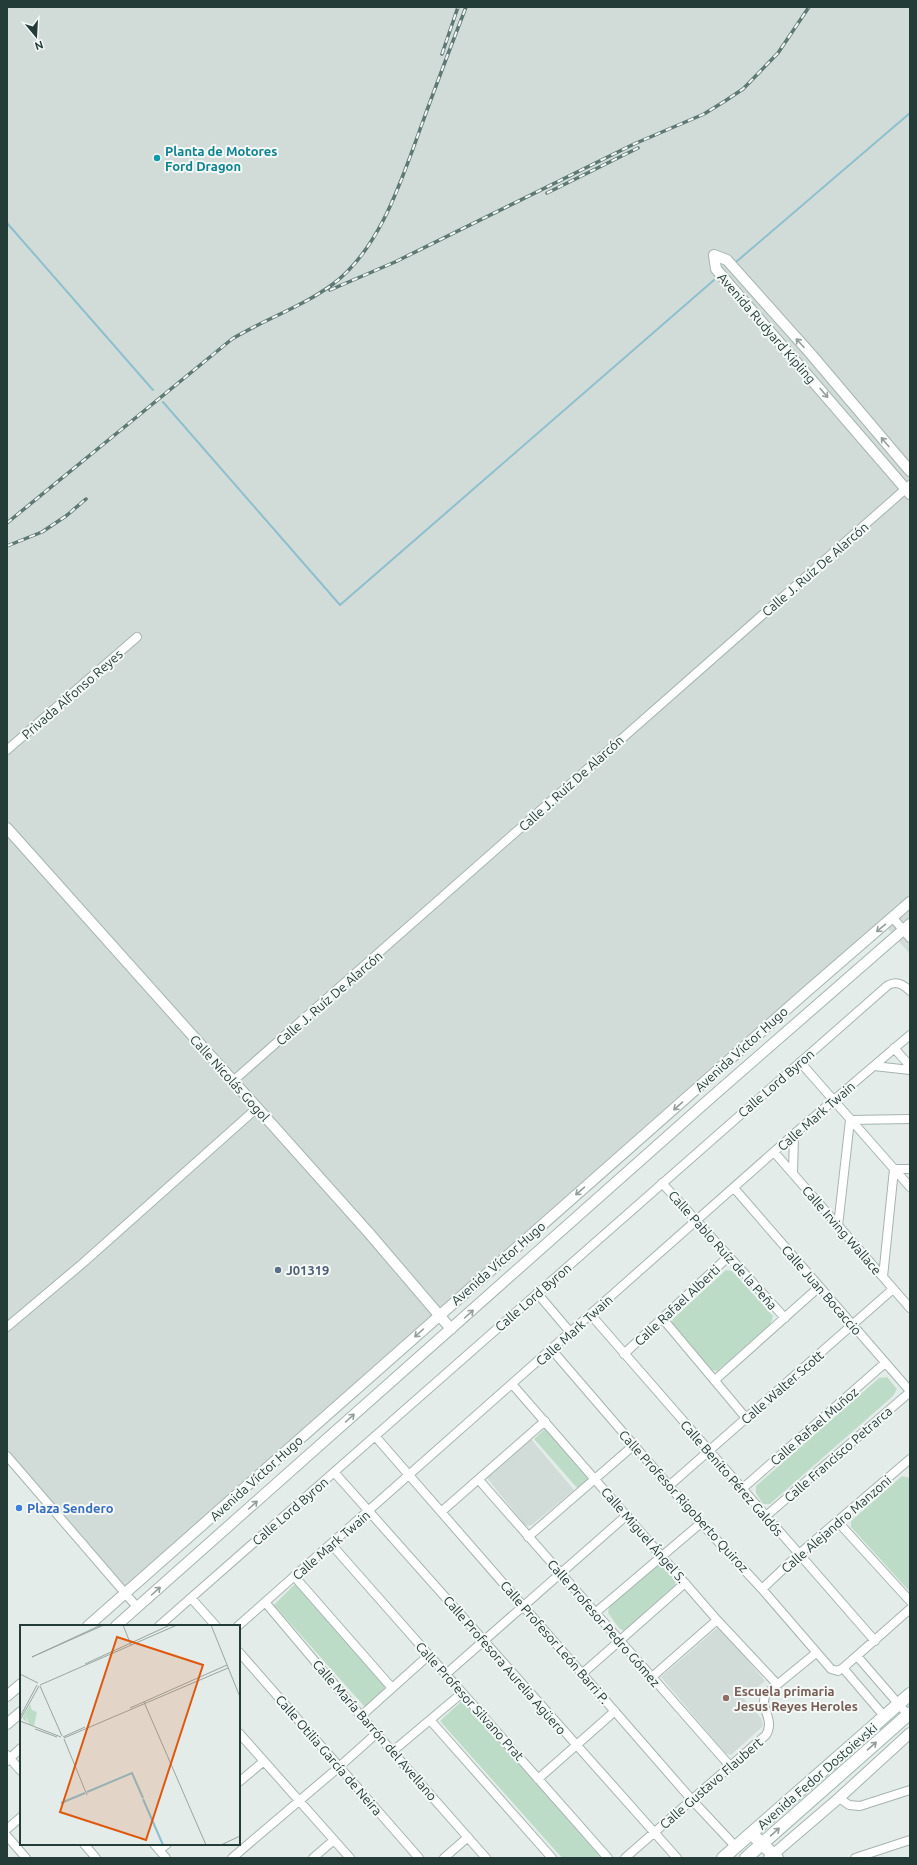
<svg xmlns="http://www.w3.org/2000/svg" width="917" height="1865" viewBox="0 0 917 1865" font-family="Ubuntu,sans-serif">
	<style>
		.built { fill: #d1dcd8 }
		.green { fill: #bddcc8 }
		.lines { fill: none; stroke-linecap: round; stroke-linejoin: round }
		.stream { stroke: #8ebfce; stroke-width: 2 }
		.minor-casing { stroke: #a6b4b0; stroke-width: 10 }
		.tertiary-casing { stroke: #a6b4b0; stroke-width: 12 }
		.secondary-casing { stroke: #a2b7b1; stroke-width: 14 }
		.minor { stroke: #fff; stroke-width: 8 }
		.tertiary { stroke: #fff; stroke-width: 10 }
		.secondary { stroke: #fff; stroke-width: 12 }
		.rail-casing { stroke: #5e7873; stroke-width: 3.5 }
		.rail { stroke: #f4f9f7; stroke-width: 2; stroke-dasharray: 6; stroke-linecap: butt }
		.oneway { stroke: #929e9c }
		.culture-dot { fill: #0f9aa8; stroke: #f4f9f7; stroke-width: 1.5 }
		.service-dot { fill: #5c6f8a; stroke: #f4f9f7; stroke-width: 1.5 }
		.shop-dot { fill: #3f7fe0; stroke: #f4f9f7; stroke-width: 1.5 }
		.education-dot { fill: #8d6e63; stroke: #f4f9f7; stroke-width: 1.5 }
		.labels { text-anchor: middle; stroke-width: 4; stroke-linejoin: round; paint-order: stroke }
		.culture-label { font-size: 13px; font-weight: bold; fill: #0d838f; stroke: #f4f9f7; text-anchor: start }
		.street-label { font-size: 13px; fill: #243c38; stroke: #f4f9f7 }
		.service-label { font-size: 13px; font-weight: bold; fill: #4e5e75; stroke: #f4f9f7; text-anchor: start }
		.shop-label { font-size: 13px; font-weight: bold; fill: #366cbe; stroke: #f4f9f7; text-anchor: start }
		.education-label { font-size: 13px; font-weight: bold; fill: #785e54; stroke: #f4f9f7; text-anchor: start }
		.inset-river { fill: none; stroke: #8ebfce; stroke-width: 2 }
		.inset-road { fill: none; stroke: #97a6a2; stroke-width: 1 }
		.view { fill: #de580e; fill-opacity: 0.15; stroke: #de580e; stroke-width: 2 }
		.inset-edge { fill: none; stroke: #243c38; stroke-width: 2 }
	</style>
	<rect width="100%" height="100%" fill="#e3ece9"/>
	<path class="built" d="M 7,7 L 910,7 L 910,954 L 880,920 L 129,1593 L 7,1452 Z
		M 531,1439 L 574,1490 L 532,1525 L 528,1526 L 525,1525 L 487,1478 L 488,1475 Z
		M 717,1628 L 722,1630 L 765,1681 L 744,1699 L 761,1718 L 763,1726 L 731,1755 L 725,1753 L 661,1677 Z"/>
	<path class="green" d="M 726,1270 L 732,1271 L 773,1316 L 770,1326 L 717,1371 L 712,1370 L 672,1323 L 673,1319 Z
		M 887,1377 L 897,1389 L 893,1396 L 770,1504 L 763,1504 L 756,1493 L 756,1486 L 879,1378 Z
		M 547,1427 L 591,1477 L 578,1489 L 534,1439 Z
		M 902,1476 L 910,1478 L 910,1592 L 851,1527 L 851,1521 Z
		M 658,1565 L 663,1566 L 676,1578 L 675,1585 L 624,1631 L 619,1628 L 608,1613 L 609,1607 Z
		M 296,1583 L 388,1687 L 365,1707 L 274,1605 Z
		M 464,1699 L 602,1858 L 562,1858 L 440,1721 Z"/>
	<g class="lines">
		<path class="stream" d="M 7,223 L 153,390
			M 736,262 L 910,113
			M 163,402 L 340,605 L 714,280"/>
		<defs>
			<path id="minor" d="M 7,750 L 137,637
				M 893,918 L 910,938
				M 894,1048 L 910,1066
				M 800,1062 L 910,1187
				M 874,1066 L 910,1070
				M 233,1081 L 910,485
				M 774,1152 L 910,1308
				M 793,1174 L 794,1134
				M 662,1183 L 785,1318
				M 734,1188 L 910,1391
				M 838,1226 L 850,1120 L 910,1119
				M 883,1277 L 894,1169 L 910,1169
				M 537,1293 L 571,1333
				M 591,1315 L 875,1641
				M 663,1319 L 746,1418
				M 7,1327 L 83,1263 L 257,1108
				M 552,1350 L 701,1523 L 762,1589 L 831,1669 L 838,1671 L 843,1668 L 910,1609
				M 624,1354 L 729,1256
				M 715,1380 L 819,1287
				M 512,1384 L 717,1620 L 777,1684
				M 375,1436 L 692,1800 L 736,1847
				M 7,1456 L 137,1607
				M 334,1472 L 677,1858
				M 479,1480 L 730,1766
				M 670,1485 L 893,1289
				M 742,1489 L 885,1363
				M 441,1512 L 545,1421
				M 766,1516 L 910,1392
				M 837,1521 L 910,1601
				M 528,1537 L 634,1445
				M 331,1544 L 608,1858
				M 294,1576 L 392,1688
				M 762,1589 L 799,1554 L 910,1459
				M 191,1598 L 216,1626
				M 265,1602 L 361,1716 L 486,1858
				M 595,1613 L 701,1523
				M 159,1626 L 887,986 C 896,980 903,984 910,991
				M 238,1626 L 794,1134 L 910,1035
				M 239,1652 L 419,1858
				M 857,1656 L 908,1715
				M 843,1668 L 884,1716
				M 583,1673 L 685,1583
				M 446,1674 L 627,1515
				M 652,1677 L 717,1620
				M 361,1716 L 429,1655
				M 430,1720 L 552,1858
				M 239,1733 L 350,1858
				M 393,1751 L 462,1693
				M 7,1755 L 21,1771
				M 7,1761 L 21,1748
				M 538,1779 L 615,1711
				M 239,1782 L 264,1761
				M 839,1798 L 849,1805 L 860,1806 L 910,1790
				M 7,1829 L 21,1817
				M 7,1836 L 26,1858
				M 84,1844 L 96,1858
				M 154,1844 L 166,1858
				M 159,1850 L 167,1844
				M 232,1858 L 339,1767 L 377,1733
				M 313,1858 L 334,1840
				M 444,1858 L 468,1837
				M 625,1858 L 766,1735 C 776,1718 757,1707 767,1693 L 816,1653
				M 855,1858 L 910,1840"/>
			<path id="tertiary" d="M 910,471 L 810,353 L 727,260 L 714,255 L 716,269 L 910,494
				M 7,828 L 369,1233 L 451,1329
				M 88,1626 L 805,993 L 910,902
				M 116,1626 L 714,1095 L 910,924
				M 7,1696 L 21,1684
				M 7,1724 L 21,1712
				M 769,1858 L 839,1798 L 910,1733"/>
			<path id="secondary" d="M 756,1838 L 777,1858
				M 723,1858 L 910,1694
				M 746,1858 L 910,1713"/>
		</defs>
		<use href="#minor" class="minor-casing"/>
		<use href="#tertiary" class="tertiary-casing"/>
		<use href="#secondary" class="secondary-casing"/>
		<use href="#minor" class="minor"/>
		<use href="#tertiary" class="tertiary"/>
		<use href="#secondary" class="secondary"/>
		<defs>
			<path id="rail" d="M 442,54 L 458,7
				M 547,193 L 638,148
				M 330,290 L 395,262 L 634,144 L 704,114 L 725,101 L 743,89 L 778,53 L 809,7
				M 7,523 L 232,339 C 265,319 302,307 333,284 C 381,248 402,178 422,124 C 436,85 451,46 466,7
				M 7,546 L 42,532 L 66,516 L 86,499"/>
		</defs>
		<use href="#rail" class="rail-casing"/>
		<use href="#rail" class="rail"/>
	</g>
	<defs><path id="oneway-shaft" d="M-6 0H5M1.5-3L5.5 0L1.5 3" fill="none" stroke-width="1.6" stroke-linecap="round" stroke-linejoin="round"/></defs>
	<g class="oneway">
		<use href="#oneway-shaft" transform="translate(800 343) rotate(-132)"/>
		<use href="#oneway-shaft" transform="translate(824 393) rotate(50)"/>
		<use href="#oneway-shaft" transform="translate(885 442) rotate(-130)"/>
		<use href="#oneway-shaft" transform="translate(881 928) rotate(140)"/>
		<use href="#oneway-shaft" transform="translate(678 1106) rotate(139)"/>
		<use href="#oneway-shaft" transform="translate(580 1191) rotate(139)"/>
		<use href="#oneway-shaft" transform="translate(469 1314) rotate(-42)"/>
		<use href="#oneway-shaft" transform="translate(419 1333) rotate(138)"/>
		<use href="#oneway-shaft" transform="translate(350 1418) rotate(-42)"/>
		<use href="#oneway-shaft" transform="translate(253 1505) rotate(-42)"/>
		<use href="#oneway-shaft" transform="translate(156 1591) rotate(-42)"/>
		<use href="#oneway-shaft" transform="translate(872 1746) rotate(-41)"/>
		<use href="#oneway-shaft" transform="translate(775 1832) rotate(-41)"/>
	</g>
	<circle class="culture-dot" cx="157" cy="158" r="4"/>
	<circle class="service-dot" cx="278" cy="1270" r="4"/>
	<circle class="shop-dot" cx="19" cy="1508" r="4"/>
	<circle class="education-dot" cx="726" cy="1698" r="4"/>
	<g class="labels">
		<g class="culture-label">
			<text x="165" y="156">Planta de Motores<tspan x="165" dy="15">Ford Dragon</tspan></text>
		</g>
		<g class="street-label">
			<text transform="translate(767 328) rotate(49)" y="5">Avenida Rudyard Kipling</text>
			<text transform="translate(815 569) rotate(-41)" y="5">Calle J. Ruíz De Alarcón</text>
			<text transform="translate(72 694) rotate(-41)" y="5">Privada Alfonso Reyes</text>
			<text transform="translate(571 783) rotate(-42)" y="5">Calle J. Ruíz De Alarcón</text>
			<text transform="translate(329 998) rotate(-41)" y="5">Calle J. Ruíz De Alarcón</text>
			<text transform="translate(741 1049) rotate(-42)" y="5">Avenida Víctor Hugo</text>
			<text transform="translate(230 1078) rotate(48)" y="5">Calle Nicolás Gogol</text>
			<text transform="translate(776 1083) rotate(-41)" y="5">Calle Lord Byron</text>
			<text transform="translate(816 1116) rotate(-41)" y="5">Calle Mark Twain</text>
			<text transform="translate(842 1230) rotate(49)" y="5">Calle Irving Wallace</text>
			<text transform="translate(723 1250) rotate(48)" y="5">Calle Pablo Ruíz de la Peña</text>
			<text transform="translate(498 1263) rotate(-41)" y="5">Avenida Víctor Hugo</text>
			<text transform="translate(822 1290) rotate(49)" y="5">Calle Juan Bocaccio</text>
			<text transform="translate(533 1297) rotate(-41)" y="5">Calle Lord Byron</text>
			<text transform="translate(677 1305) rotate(-43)" y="5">Calle Rafael Alberti</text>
			<text transform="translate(574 1330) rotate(-42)" y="5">Calle Mark Twain</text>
			<text transform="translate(782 1387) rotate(-41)" y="5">Calle Walter Scott</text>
			<text transform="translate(814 1426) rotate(-41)" y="5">Calle Rafael Muñoz</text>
			<text transform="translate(838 1454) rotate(-41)" y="5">Calle Francisco Petrarca</text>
			<text transform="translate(256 1478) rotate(-42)" y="5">Avenida Víctor Hugo</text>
			<text transform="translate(732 1478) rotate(49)" y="5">Calle Benito Pérez Galdós</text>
			<text transform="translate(684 1501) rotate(48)" y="5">Calle Profesor Rigoberto Quiroz</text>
			<text transform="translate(290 1511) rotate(-41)" y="5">Calle Lord Byron</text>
			<text transform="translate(836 1524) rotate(-41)" y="5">Calle Alejandro Manzoni</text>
			<text transform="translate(644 1535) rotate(49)" y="5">Calle Miguel Ángel S.</text>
			<text transform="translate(331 1545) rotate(-41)" y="5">Calle Mark Twain</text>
			<text transform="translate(604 1623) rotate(49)" y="5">Calle Profesor Pedro Gómez</text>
			<text transform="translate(555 1642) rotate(49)" y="5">Calle Profesor León Barri P.</text>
			<text transform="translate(505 1665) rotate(49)" y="5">Calle Profesora Aurelia Agüero</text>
			<text transform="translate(470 1701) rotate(48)" y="5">Calle Profesor Silvano Prat</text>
			<text transform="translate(375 1730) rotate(49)" y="5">Calle María Barrón del Avellano</text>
			<text transform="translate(329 1755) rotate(49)" y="5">Calle Otilia García de Neira</text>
			<text transform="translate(817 1776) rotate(-41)" y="5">Avenida Fedor Dostoievski</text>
			<text transform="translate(711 1783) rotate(-41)" y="5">Calle Gustavo Flaubert</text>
		</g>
		<g class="service-label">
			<text x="286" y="1275">J01319</text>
		</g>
		<g class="shop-label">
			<text x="27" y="1513">Plaza Sendero</text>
		</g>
		<g class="education-label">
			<text x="734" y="1696">Escuela primaria<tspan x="734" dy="15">Jesus Reyes Heroles</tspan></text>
		</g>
	</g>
	<g transform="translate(20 1625)">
		<rect width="220" height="220" fill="#e3ece9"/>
		<path d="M 10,79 L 12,85 L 17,87 L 14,101 L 9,99 L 5,89 L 7,97 L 3,94 L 3,92 Z" fill="#bddcc8"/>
		<path class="inset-river" d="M 67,167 L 112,148 L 123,173M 123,174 L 143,220M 41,178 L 65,168"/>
		<path class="inset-road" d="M 81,0 L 12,32 L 84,0M 103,0 L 111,20M 191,0 L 220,72M 65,39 L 150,0M 0,49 L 18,58M 20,60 L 157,0M 20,61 L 42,111M 124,77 L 186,220M 110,83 L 207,40M 0,92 L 17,60M 0,95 L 19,61M 0,96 L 41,112M 15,104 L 37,112M 43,112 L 65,102M 44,113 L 208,43M 44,114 L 67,170M 201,220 L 220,211"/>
		<path class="view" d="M 97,12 L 183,40 L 126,215 L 40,187 Z"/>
		<rect width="220" height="220" class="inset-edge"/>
	</g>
	<rect width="917" height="1865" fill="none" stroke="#243c38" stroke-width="16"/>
	<g transform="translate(36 36) rotate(162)" stroke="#f4f9f7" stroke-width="3" paint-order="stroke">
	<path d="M0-3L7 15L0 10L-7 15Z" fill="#243c38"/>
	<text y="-6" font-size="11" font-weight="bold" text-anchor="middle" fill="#243c38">N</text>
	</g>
</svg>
